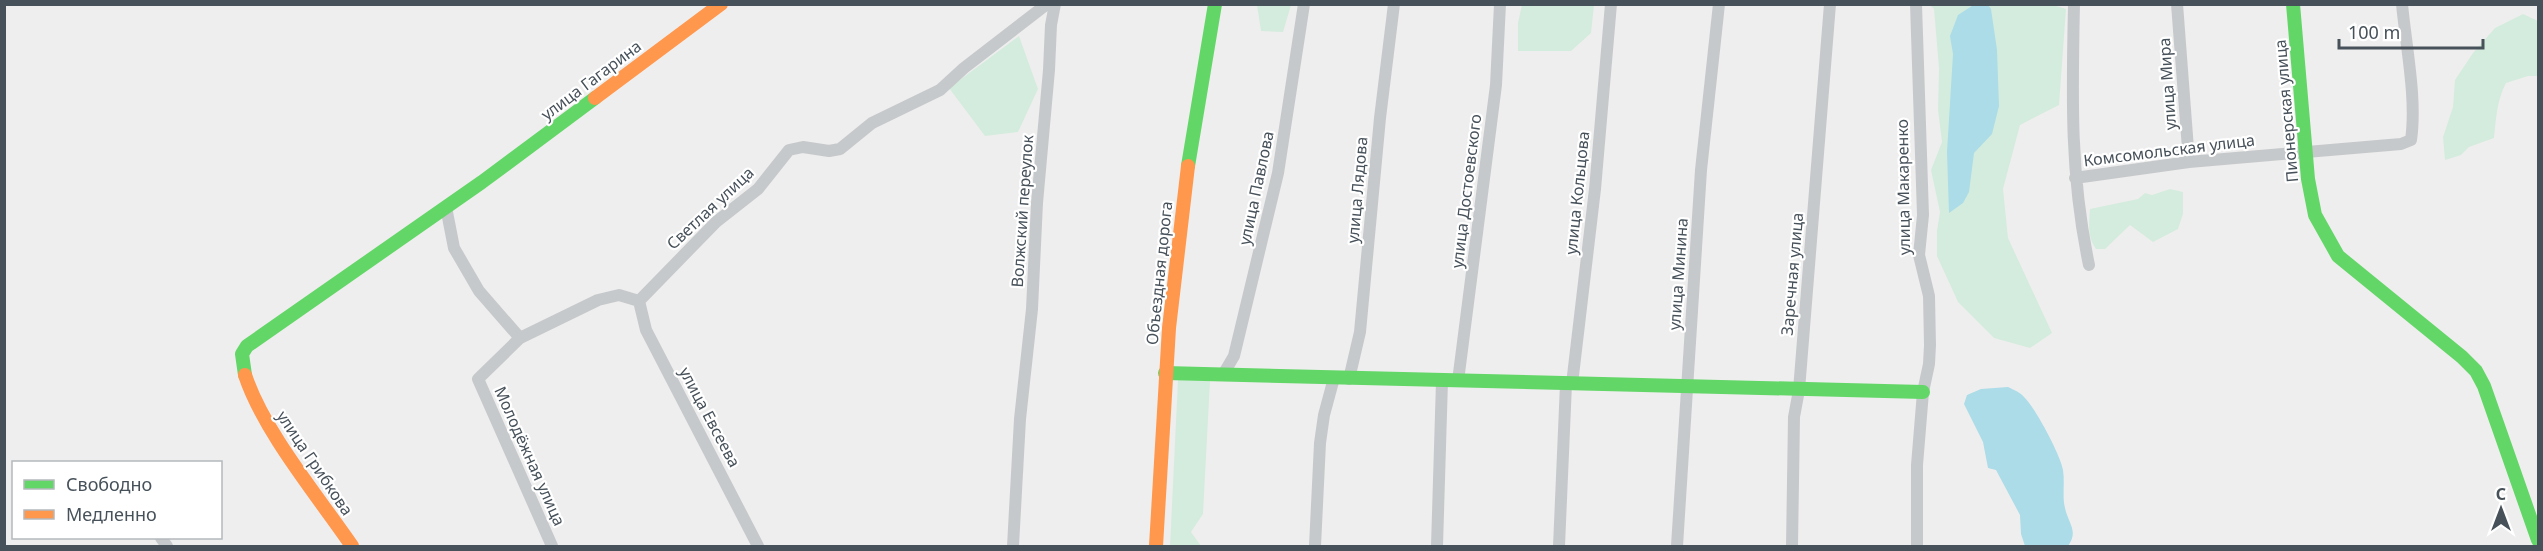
<svg xmlns="http://www.w3.org/2000/svg" width="2543" height="551" viewBox="0 0 2543 551" font-family="'Noto Sans',sans-serif">
	<style>
		.green { fill: #d4ecdd }
		.water { fill: #abdce8 }
		.lines { fill: none; stroke-linecap: round; stroke-linejoin: round }
		.street { stroke: #c6c9cb; stroke-width: 12 }
		.fast { stroke: #63d668; stroke-width: 14 }
		.slow { stroke: #ff974d; stroke-width: 14 }
		.labels { text-anchor: middle; stroke-width: 4.5; stroke-linejoin: round; paint-order: stroke }
		.street-label { font-size: 16px; fill: #47515a; stroke: #fff }
	</style>
	<rect width="100%" height="100%" fill="#efeeee"/>
	<path class="green" d="M 2050,4 L 2066,9 L 2059,105 L 2020,125 L 2003,189 L 2008,238 L 2052,333 L 2030,348 L 1994,338 L 1958,302 L 1937,256 L 1937,231 L 1940,212 L 1931,170 L 1942,142 L 1938,110 L 1939,68 L 1934,9 L 1930,5 Z
		M 1257,5 L 1291,5 L 1283,32 L 1261,31 Z
		M 1522,5 L 1594,5 L 1591,33 L 1571,51 L 1518,51 L 1518,23 Z
		M 2523,14 L 2538,21 L 2538,76 L 2528,76 L 2506,83 C 2497,100 2496,119 2494,138 L 2469,147 L 2461,155 L 2445,160 L 2443,137 L 2453,107 L 2455,80 L 2473,53 L 2495,28 Z
		M 1019,36 L 1038,89 L 1018,132 L 985,136 L 949,88 Z
		M 2170,189 L 2183,192 L 2183,214 L 2178,229 L 2153,242 L 2130,225 L 2105,249 L 2096,249 C 2087,236 2089,224 2090,209 L 2138,199 L 2145,193 L 2152,195 Z
		M 1178,380 L 1210,381 L 1203,514 L 1191,532 L 1201,546 L 1170,546 Z"/>
	<path class="water" d="M 1975,4 L 1988,5 L 1991,9 L 1997,50 L 1999,106 L 1992,134 L 1974,153 L 1969,192 L 1963,203 L 1949,213 L 1947,152 L 1953,54 L 1950,36 L 1958,15 Z
		M 2008,387 C 2014,390 2020,392 2024,397 C 2035,407 2061,456 2063,470 C 2065,483 2062,496 2065,508 C 2068,523 2079,531 2068,546 L 2025,546 L 2021,534 L 2020,515 L 1996,470 L 1988,468 L 1983,442 L 1964,404 L 1967,395 L 1981,389 Z"/>
	<g class="lines">
		<path class="street" d="M 1916,4 L 1923,215 L 1919,255 L 1929,296 L 1930,345 L 1929,364 L 1923,392 L 1917,465 L 1917,546
			M 2074,4 C 2072,96 2070,175 2089,265
			M 2177,4 L 2189,162
			M 2075,178 L 2189,162 L 2401,144 L 2411,140 C 2417,99 2406,47 2402,4
			M 446,207 L 454,248 L 479,291 L 520,338
			M 639,301 L 716,222 L 758,189 L 789,150 L 803,147 L 829,151 L 840,149 L 872,123 L 940,90 L 964,68 L 1047,4
			M 639,301 L 646,330 L 758,546
			M 1224,373 L 1234,356 L 1278,173 L 1304,4
			M 1349,379 L 1360,332 L 1380,118 L 1394,4
			M 1458,381 L 1496,85 L 1500,4
			M 1572,384 L 1595,189 L 1611,4
			M 161,538 L 167,546
			M 552,546 L 478,379 L 520,338 L 598,300 L 619,295 L 639,301
			M 1013,546 L 1020,419 L 1032,309 L 1037,203 L 1049,70 L 1051,25 L 1055,4
			M 1315,546 L 1320,443 L 1324,415 L 1334,378
			M 1437,546 L 1442,381
			M 1559,546 L 1566,384
			M 1677,546 L 1701,170 L 1719,4
			M 1792,546 L 1794,417 L 1799,390 L 1830,4"/>
		<path class="fast" d="M 2293,4 L 2308,179 L 2315,215 L 2338,256 L 2462,357 L 2476,371 L 2484,386 L 2538,540
			M 1188,166 L 1215,4
			M 1165,373 L 1923,392
			M 245,375 L 242,354 L 247,346 L 482,182 L 595,98"/>
		<path class="slow" d="M 595,98 L 721,4
			M 245,375 C 264,432 317,495 352,546
			M 1156,546 L 1169,328 L 1188,166"/>
	</g>
	<g class="labels">
		<g class="street-label">
			<text transform="translate(591 80) rotate(-37)" y="6">улица Гагарина</text>
			<text transform="translate(2167 84) rotate(-94)" y="6">улица Мира</text>
			<text transform="translate(2286 111) rotate(-95)" y="6">Пионерская улица</text>
			<text transform="translate(2169 150) rotate(-7)" y="6">Комсомольская улица</text>
			<text transform="translate(1903 187) rotate(-91)" y="6">улица Макаренко</text>
			<text transform="translate(1256 188) rotate(-78)" y="6">улица Павлова</text>
			<text transform="translate(1357 190) rotate(-85)" y="6">улица Лядова</text>
			<text transform="translate(1466 191) rotate(-83)" y="6">улица Достоевского</text>
			<text transform="translate(1577 193) rotate(-84)" y="6">улица Кольцова</text>
			<text transform="translate(710 208) rotate(-43)" y="6">Светлая улица</text>
			<text transform="translate(1022 211) rotate(-86)" y="6">Волжский переулок</text>
			<text transform="translate(1159 273) rotate(-84)" y="6">Объездная дорога</text>
			<text transform="translate(1678 274) rotate(-86)" y="6">улица Минина</text>
			<text transform="translate(1792 274) rotate(-85)" y="6">Заречная улица</text>
			<text transform="translate(710 417) rotate(62)" y="6">улица Евсеева</text>
			<text transform="translate(530 456) rotate(66)" y="6">Молодёжная улица</text>
			<text transform="translate(315 463) rotate(56)" y="6">улица Грибкова</text>
		</g>
	</g>
	<rect width="2543" height="551" fill="none" stroke="#47515a" stroke-width="12"/>
	<rect x="12" y="461" width="210" height="78" fill="#ffffff" stroke="#b5b9bd" stroke-width="1.5"/>
	<rect x="24" y="480" width="30" height="9" fill="#63d668" stroke="#b5b9bd" stroke-width="1.5"/>
	<text x="66" y="491" font-size="18" fill="#47515a">Свободно</text>
	<rect x="24" y="510" width="30" height="9" fill="#ff974d" stroke="#b5b9bd" stroke-width="1.5"/>
	<text x="66" y="521" font-size="18" fill="#47515a">Медленно</text>
	<g transform="translate(2501 509)" stroke="#ffffff" stroke-width="4.5" paint-order="stroke">
	<path d="M0-4.5L10 22L0 15L-10 22Z" fill="#47515a"/>
	<text y="-9" font-size="16" font-weight="bold" text-anchor="middle" fill="#47515a">С</text>
	</g>
	<path d="M2339 39v9h144v-9" fill="none" stroke="#47515a" stroke-width="3"/>
	<text x="2348" y="39" font-size="18" fill="#47515a" stroke="#ffffff" stroke-width="4.5" paint-order="stroke">100 m</text>
</svg>
